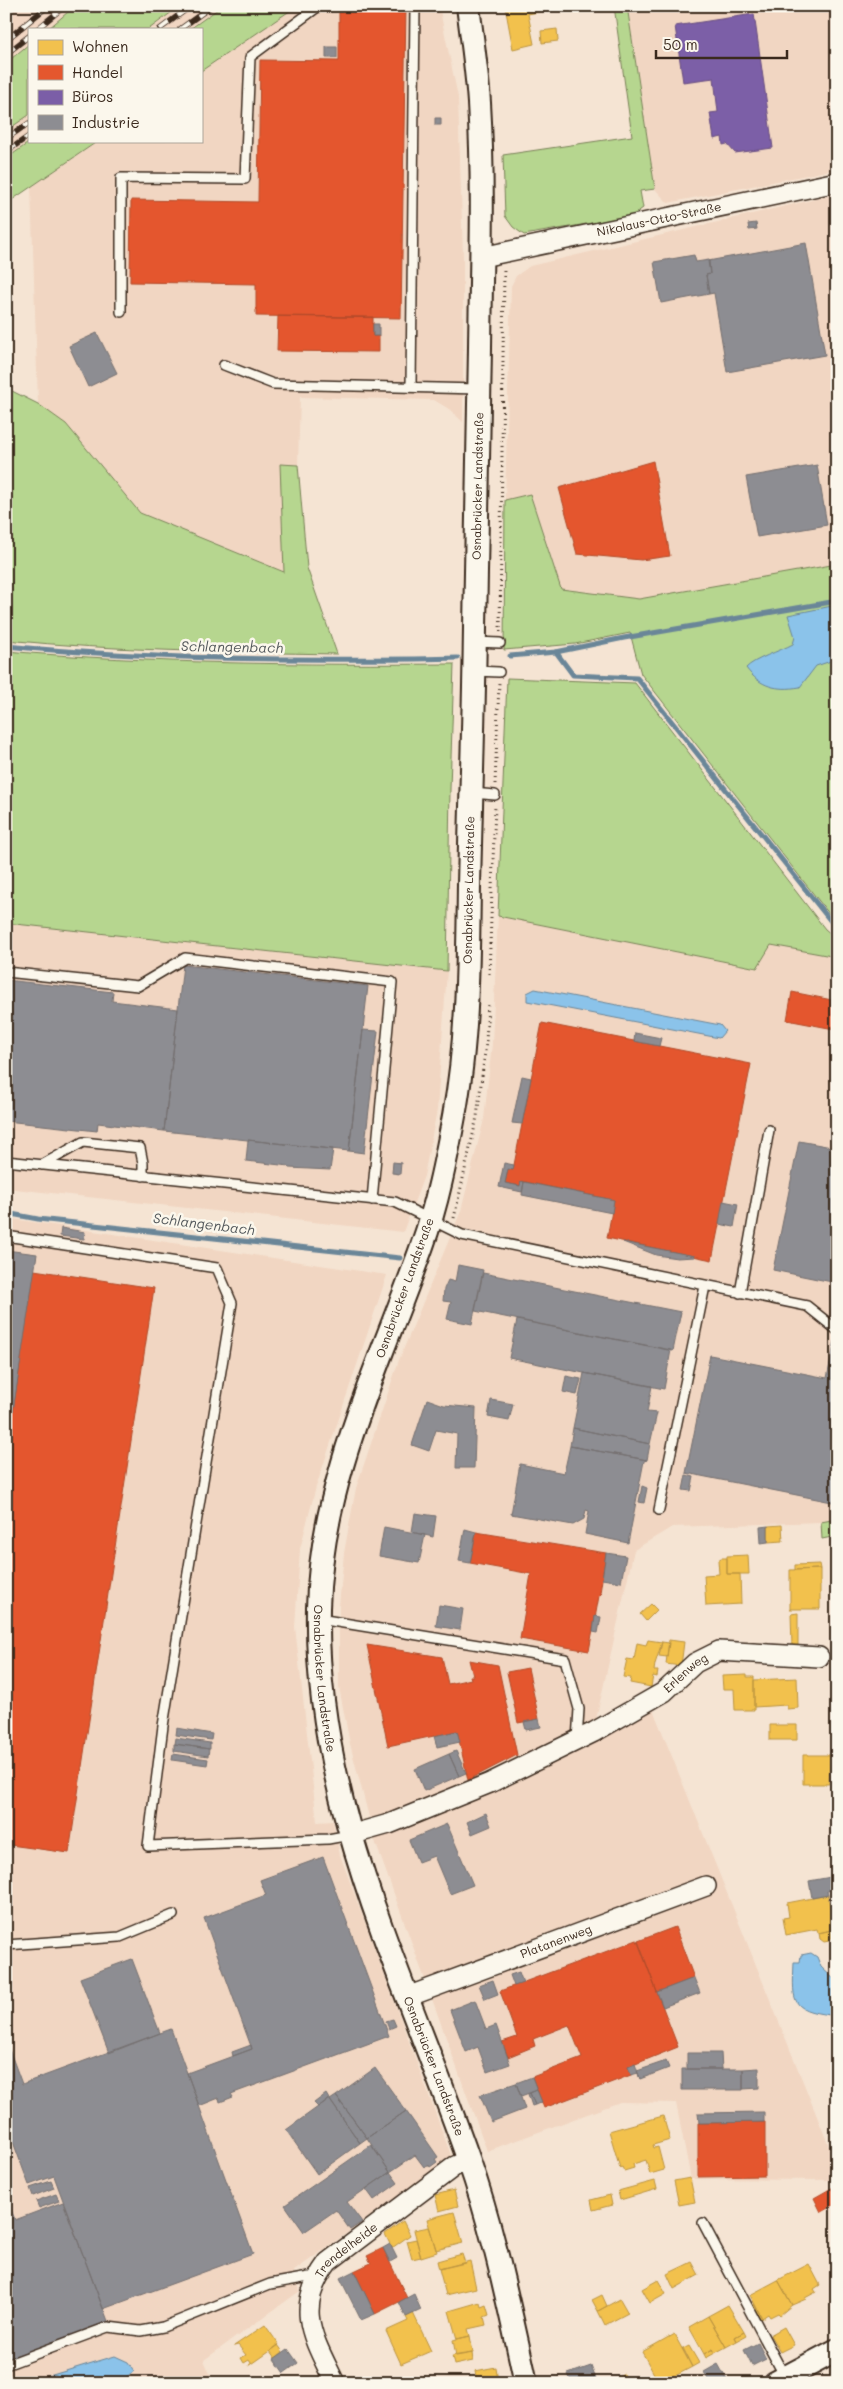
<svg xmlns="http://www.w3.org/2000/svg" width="843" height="2389" viewBox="0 0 843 2389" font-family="Mali,sans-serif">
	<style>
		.built { fill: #f1d6c2 }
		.green { fill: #b6d68f; stroke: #788056 }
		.water { fill: #8bc3ea; stroke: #6b8698 }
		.homes { fill: #f2c14e; stroke: #bb9440 }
		.shops { fill: #e4572e; stroke: #b14a29 }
		.offices { fill: #7b5ea7; stroke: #684e7e }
		.industry { fill: #8d8d92; stroke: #746f6f }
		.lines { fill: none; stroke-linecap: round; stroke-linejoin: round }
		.stream { stroke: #6b8698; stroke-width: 5 }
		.service-casing { stroke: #3b2a1e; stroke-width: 12 }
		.minor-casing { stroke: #3b2a1e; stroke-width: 22 }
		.tertiary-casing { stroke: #3b2a1e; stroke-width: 26 }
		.path { stroke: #3b2a1e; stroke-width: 3; stroke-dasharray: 1 4; stroke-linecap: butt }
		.service { stroke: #fbf7ec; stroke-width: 9 }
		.minor { stroke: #fbf7ec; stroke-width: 19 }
		.tertiary { stroke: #fbf7ec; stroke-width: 22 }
		.rail-casing { stroke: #3b2a1e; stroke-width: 5.5 }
		.rail { stroke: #fbf7ec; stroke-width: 4; stroke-dasharray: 11; stroke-linecap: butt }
		.labels { text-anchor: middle; stroke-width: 5; stroke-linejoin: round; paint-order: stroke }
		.street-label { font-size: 12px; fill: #3b2a1e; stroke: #fbf7ec }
		.water-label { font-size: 14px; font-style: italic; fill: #53585b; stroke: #fbf7ec }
	</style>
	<rect width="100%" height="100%" fill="#f5e4d3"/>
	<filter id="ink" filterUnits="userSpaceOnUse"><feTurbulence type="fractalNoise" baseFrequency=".02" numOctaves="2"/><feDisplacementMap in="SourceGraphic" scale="10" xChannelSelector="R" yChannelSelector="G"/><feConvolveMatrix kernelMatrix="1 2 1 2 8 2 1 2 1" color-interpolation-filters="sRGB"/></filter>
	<g filter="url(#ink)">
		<path class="built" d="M 6,6 L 28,6 L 30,9 L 34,6 L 75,6 L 48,29 L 29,29 L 29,44 L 6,63 Z
			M 180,6 L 222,6 L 190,29 L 149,29 Z
			M 297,6 L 439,6 L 458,97 L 463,257 L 463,422 L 449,409 L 434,400 L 300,397 L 298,465 L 280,464 L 285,572 L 140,513 L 66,424 L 38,404 L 31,187 L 98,141 L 201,141 L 201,71 Z
			M 627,6 L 837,6 L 837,169 L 668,203 L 655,189 Z
			M 29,115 L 29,141 L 31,141 L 6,159 L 6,131 Z
			M 837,194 L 837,564 L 639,599 L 561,589 L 530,494 L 505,500 L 511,286 L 516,276 L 530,266 Z
			M 498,916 L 756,968 L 771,945 L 837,957 L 837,1519 L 821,1522 L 672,1527 L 634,1550 L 595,1724 L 652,1707 L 837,2166 L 837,2180 L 691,2179 L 676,2103 L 620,2102 L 487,2151 L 376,1844 L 350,1744 L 339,1687 L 339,1606 L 344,1553 L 356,1488 L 399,1360 L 461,1211 L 484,1119 L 492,1044 Z
			M 6,923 L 447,971 L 437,1110 L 424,1176 L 403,1232 L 6,1188 Z
			M 6,1218 L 387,1275 L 316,1487 L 300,1549 L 295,1627 L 317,1822 L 333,1821 L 340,1855 L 452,2158 L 294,2271 L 300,2291 L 204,2360 L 214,2383 L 6,2383 Z"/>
		<path class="green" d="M 75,6 L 180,6 L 149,29 L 48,29 Z
			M 222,6 L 297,6 L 201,71 L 201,29 L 190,29 Z
			M 614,6 L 627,6 L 655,189 L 640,191 L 643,208 L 632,216 L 524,235 L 513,227 L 505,216 L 503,155 L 632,136 Z
			M 29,44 L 29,115 L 6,131 L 6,63 Z
			M 31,141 L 98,141 L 6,204 L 6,159 Z
			M 6,388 L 38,404 L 66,424 L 140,513 L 284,572 L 280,464 L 298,465 L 307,568 L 337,654 C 226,652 116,651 6,640 Z
			M 530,494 L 561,589 L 639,599 L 837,564 L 837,924 L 641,674 L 630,633 L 575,644 L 504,650 L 505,500 Z
			M 6,651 C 155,664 305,665 454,664 L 450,789 L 447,971 L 6,923 Z
			M 507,678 L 635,683 L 825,929 L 837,939 L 837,957 L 771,945 L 757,968 L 498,916 Z
			M 837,1519 L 837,1536 L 822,1539 L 821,1522 Z"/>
		<path class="water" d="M 837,605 L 837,659 L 816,666 L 800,687 C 777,691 760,687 746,668 C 754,659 780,651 793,644 L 795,637 L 788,615 Z
			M 535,989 L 720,1025 L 725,1031 L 719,1038 L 527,1001 L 527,993 Z
			M 811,1953 L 817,1957 L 821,1967 L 837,1982 L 837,2016 C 792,2010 792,2007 794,1962 L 800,1962 L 801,1955 Z
			M 115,2356 L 128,2362 L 134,2371 L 119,2383 L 26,2383 Z"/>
		<path class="homes" d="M 505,6 L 541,6 L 542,11 L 528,14 L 534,44 L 513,49 Z
			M 557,29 L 558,41 L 542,43 L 541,31 Z
			M 782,1525 L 783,1541 L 768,1542 L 768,1526 Z
			M 748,1555 L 749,1574 L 727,1574 L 727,1556 Z
			M 721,1558 L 727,1558 L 727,1574 L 740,1574 L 741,1604 L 706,1606 L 704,1575 L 719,1574 L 718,1560 Z
			M 819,1564 L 820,1569 L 795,1570 L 795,1565 Z
			M 820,1569 L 820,1609 L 790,1609 L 790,1570 Z
			M 651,1604 L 657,1610 L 646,1621 L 640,1614 Z
			M 798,1613 L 798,1646 L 792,1646 L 791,1614 Z
			M 648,1640 L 662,1642 L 655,1664 L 654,1671 L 658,1671 L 657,1677 L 653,1676 L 651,1687 L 630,1683 L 631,1678 L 623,1677 L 627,1659 L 634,1660 L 637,1643 L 646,1645 Z
			M 669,1640 L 684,1642 L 681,1666 L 666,1664 Z
			M 662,1642 L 669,1643 L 667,1657 L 659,1656 Z
			M 747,1675 L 747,1677 L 754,1677 L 754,1710 L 735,1710 L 734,1689 L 723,1689 L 722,1676 Z
			M 797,1678 L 798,1708 L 787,1709 L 787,1705 L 754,1707 L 754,1680 Z
			M 770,1725 L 797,1725 L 797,1740 L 770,1740 Z
			M 803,1755 L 830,1755 L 829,1784 L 803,1784 Z
			M 828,1895 L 834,1926 L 831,1926 L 832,1930 L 818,1933 L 817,1929 L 786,1935 L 783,1918 L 789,1917 L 787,1903 Z
			M 831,1930 L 832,1937 L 829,1941 L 824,1942 L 820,1939 L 819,1933 Z
			M 663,2116 L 670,2140 L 653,2145 L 654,2148 L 658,2147 L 664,2170 L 650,2174 L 646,2160 L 633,2164 L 634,2168 L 624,2171 L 622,2167 L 620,2168 L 609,2131 Z
			M 690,2178 L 695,2202 L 679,2205 L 674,2181 Z
			M 655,2181 L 657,2189 L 620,2200 L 618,2191 Z
			M 454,2190 L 458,2206 L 439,2211 L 435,2195 Z
			M 610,2195 L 612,2205 L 593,2210 L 591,2200 Z
			M 454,2212 L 463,2243 L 436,2250 L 427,2219 Z
			M 403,2221 L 410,2235 L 392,2248 L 385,2234 Z
			M 429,2227 L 437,2252 L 421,2257 L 414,2230 Z
			M 416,2239 L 421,2257 L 412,2259 L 407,2241 Z
			M 462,2254 L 465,2263 L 439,2269 L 437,2261 Z
			M 470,2261 L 476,2288 L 446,2295 L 439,2269 Z
			M 692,2262 L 699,2275 L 674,2289 L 667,2274 Z
			M 809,2264 L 820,2285 L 814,2289 L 816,2292 L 805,2298 L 806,2299 L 792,2305 L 778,2280 Z
			M 658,2280 L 666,2294 L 650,2303 L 642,2289 Z
			M 778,2280 L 792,2305 L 780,2315 L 778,2313 L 770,2317 L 768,2314 L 762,2318 L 750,2295 Z
			M 602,2295 L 607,2306 L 598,2311 L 592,2300 Z
			M 620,2299 L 628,2313 L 605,2325 L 598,2311 Z
			M 480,2302 L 481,2307 L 486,2305 L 489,2315 L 484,2317 L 486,2325 L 468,2329 L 470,2336 L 457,2339 L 449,2311 Z
			M 754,2304 L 762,2318 L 757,2321 L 749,2307 Z
			M 728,2305 L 744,2332 L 735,2337 L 737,2341 L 726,2347 L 708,2316 Z
			M 413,2313 L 431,2351 L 401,2364 L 386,2331 L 408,2321 L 406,2317 Z
			M 708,2316 L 726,2347 L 715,2353 L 713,2349 L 704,2354 L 689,2327 Z
			M 265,2325 L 279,2345 L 249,2366 L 251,2363 L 249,2360 L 244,2363 L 241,2358 L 246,2355 L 238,2345 L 234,2346 Z
			M 784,2327 L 794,2345 L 780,2352 L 770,2335 Z
			M 744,2332 L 746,2336 L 737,2341 L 735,2337 Z
			M 674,2334 L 692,2367 L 673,2377 L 674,2381 L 671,2383 L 659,2383 L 642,2352 Z
			M 470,2336 L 473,2353 L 456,2356 L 453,2340 Z
			M 278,2345 L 283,2352 L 275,2358 L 270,2351 Z
			M 689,2346 L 699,2363 L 692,2367 L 683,2349 Z
			M 713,2349 L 715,2353 L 706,2358 L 704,2354 Z
			M 472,2353 L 473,2361 L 454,2365 L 452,2356 Z
			M 496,2367 L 498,2383 L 477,2383 L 475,2371 Z
			M 624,2374 L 629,2383 L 614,2383 L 617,2381 L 616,2379 Z"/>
		<path class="shops" d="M 339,6 L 406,6 L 401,318 L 256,316 L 256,284 L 130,282 L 131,200 L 258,202 L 260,60 L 339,61 Z
			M 278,316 L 373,317 L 373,336 L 379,336 L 379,352 L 277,351 Z
			M 653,461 L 670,556 L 641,560 L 577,554 L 559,488 Z
			M 792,992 L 837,1001 L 834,1029 L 787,1020 Z
			M 542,1023 L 751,1064 L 712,1260 L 607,1238 L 614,1200 L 521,1181 L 520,1186 L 505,1183 L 508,1169 L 513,1170 Z
			M 34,1270 L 154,1288 L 69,1853 L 10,1845 L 7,1861 L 6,1457 Z
			M 476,1532 L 606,1553 L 600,1593 L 602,1593 L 599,1596 L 589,1651 L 520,1639 L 531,1574 L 470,1563 Z
			M 367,1645 L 442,1657 L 448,1684 L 471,1679 L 470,1676 L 473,1676 L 469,1660 L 498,1665 L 517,1755 L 468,1780 L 457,1731 L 388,1746 Z
			M 528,1668 L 539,1719 L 518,1723 L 507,1672 Z
			M 675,1927 L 694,1978 L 657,1992 L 638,1941 Z
			M 637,1940 L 678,2047 L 628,2067 L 631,2075 L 544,2108 L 532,2077 L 582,2058 L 569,2025 L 533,2039 L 535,2046 L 508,2057 L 502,2042 L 517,2037 L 500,1991 Z
			M 765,2122 L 765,2176 L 698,2177 L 698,2123 Z
			M 837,2185 L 837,2203 L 821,2212 L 814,2198 Z
			M 383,2248 L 407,2298 L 375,2314 L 354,2271 L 371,2263 L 367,2256 Z"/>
		<path class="offices" d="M 754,14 L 773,148 L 735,153 L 727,144 L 723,145 L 722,137 L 714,139 L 710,113 L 718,112 L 714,78 L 683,82 L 675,26 Z"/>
		<path class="industry" d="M 326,47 L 337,47 L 337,58 L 326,58 Z
			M 435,118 L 441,118 L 441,125 L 435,125 Z
			M 756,223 L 757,229 L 749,230 L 748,224 Z
			M 806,243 L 825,355 L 727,372 L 714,293 L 709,294 L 706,275 L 710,274 L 708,261 Z
			M 694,255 L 696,262 L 709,260 L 710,274 L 706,275 L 709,294 L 661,303 L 654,262 Z
			M 373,324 L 379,324 L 379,336 L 373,336 Z
			M 97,333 L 117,373 L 88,387 L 69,346 Z
			M 817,465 L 827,525 L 757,537 L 746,477 Z
			M 183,965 L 368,986 L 349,1151 L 164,1131 Z
			M 6,980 L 113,992 L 112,1001 L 178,1009 L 164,1131 L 98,1123 L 97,1131 L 6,1121 Z
			M 363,1030 L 378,1031 L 364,1153 L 349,1151 Z
			M 635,1033 L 661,1038 L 659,1046 L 634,1041 Z
			M 522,1076 L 531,1078 L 522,1124 L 512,1123 Z
			M 248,1140 L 333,1149 L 330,1170 L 289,1168 L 289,1166 L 246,1161 Z
			M 799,1141 L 837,1148 L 837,1283 L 773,1270 Z
			M 393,1162 L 401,1163 L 400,1174 L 392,1173 Z
			M 504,1163 L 514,1165 L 513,1170 L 508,1169 L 505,1183 L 520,1186 L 521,1181 L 524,1182 L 522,1192 L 499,1187 Z
			M 524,1182 L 614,1200 L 612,1213 L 522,1195 Z
			M 723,1201 L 738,1204 L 734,1227 L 719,1224 Z
			M 61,1228 L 85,1232 L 84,1239 L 60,1236 Z
			M 623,1242 L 695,1256 L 695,1257 L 677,1258 L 656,1255 Z
			M 6,1250 L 37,1254 L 6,1457 Z
			M 458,1265 L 483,1270 L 472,1324 L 447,1319 L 451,1302 L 443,1301 L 444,1289 L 448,1280 L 455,1282 Z
			M 483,1273 L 681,1312 L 673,1351 L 475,1311 Z
			M 517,1320 L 671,1350 L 664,1389 L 509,1358 Z
			M 835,1340 L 837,1340 L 837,1503 L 686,1473 L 710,1355 L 827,1378 Z
			M 584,1373 L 652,1386 L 647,1412 L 657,1413 L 650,1444 L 573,1428 Z
			M 566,1376 L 581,1379 L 577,1395 L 563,1392 Z
			M 427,1399 L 444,1405 L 476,1408 L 474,1468 L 456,1468 L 457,1434 L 436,1430 L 429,1451 L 412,1445 Z
			M 491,1400 L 513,1404 L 509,1421 L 488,1417 Z
			M 573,1428 L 650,1444 L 647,1460 L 570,1446 Z
			M 570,1446 L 647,1460 L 644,1461 L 628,1543 L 585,1534 L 589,1511 L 586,1510 L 584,1519 L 573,1525 L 511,1514 L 520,1464 L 564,1473 Z
			M 686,1475 L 694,1477 L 691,1491 L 683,1490 Z
			M 642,1486 L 647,1488 L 644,1503 L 639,1502 Z
			M 415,1513 L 436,1516 L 433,1537 L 412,1532 Z
			M 768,1526 L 768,1542 L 761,1543 L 760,1527 Z
			M 384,1527 L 425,1535 L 419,1563 L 379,1556 Z
			M 465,1529 L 476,1532 L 470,1563 L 459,1561 Z
			M 606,1553 L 626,1556 L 621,1582 L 602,1579 Z
			M 439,1605 L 463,1609 L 460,1630 L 436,1626 Z
			M 595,1616 L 601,1617 L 598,1633 L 593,1632 Z
			M 539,1719 L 541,1727 L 526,1730 L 524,1722 Z
			M 177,1728 L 212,1734 L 211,1740 L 176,1735 Z
			M 457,1731 L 460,1742 L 437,1747 L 434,1736 Z
			M 176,1738 L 210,1743 L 210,1749 L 175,1744 Z
			M 174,1744 L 209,1749 L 208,1756 L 174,1751 Z
			M 456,1751 L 466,1773 L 459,1776 L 449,1754 Z
			M 173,1754 L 208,1759 L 207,1765 L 172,1760 Z
			M 449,1754 L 459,1776 L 424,1791 L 415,1769 Z
			M 486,1813 L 491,1826 L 472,1834 L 467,1822 Z
			M 447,1824 L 473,1885 L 450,1894 L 434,1856 L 418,1862 L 409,1840 Z
			M 323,1857 L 389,2036 L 231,2094 L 233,2097 L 220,2102 L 219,2098 L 199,2106 L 187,2073 L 252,2049 L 204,1918 L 266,1895 L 260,1880 Z
			M 831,1877 L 833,1890 L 827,1891 L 828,1895 L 812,1898 L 809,1881 Z
			M 132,1959 L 160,2033 L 109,2053 L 80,1978 Z
			M 519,1972 L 523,1983 L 514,1986 L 510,1975 Z
			M 694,1978 L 700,1993 L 663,2007 L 657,1992 Z
			M 493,1980 L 498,1994 L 485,1999 L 479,1985 Z
			M 475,2000 L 486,2029 L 496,2025 L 510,2064 L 487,2072 L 478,2047 L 466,2052 L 450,2010 Z
			M 393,2019 L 396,2026 L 389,2029 L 386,2021 Z
			M 171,2029 L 253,2254 L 103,2309 L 54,2176 L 29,2185 L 6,2123 L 6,2041 L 22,2084 Z
			M 251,2045 L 252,2049 L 233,2056 L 232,2052 Z
			M 687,2053 L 721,2053 L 722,2069 L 687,2069 Z
			M 666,2061 L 669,2068 L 640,2079 L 637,2071 Z
			M 635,2064 L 640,2079 L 638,2073 L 631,2075 L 628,2067 Z
			M 375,2068 L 406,2111 L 367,2138 L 336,2096 Z
			M 759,2068 L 759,2088 L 743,2089 L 743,2069 Z
			M 682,2069 L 743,2069 L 743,2090 L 682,2090 Z
			M 532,2077 L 537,2090 L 521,2096 L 516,2083 Z
			M 516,2083 L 525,2109 L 491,2122 L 480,2095 Z
			M 537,2090 L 542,2102 L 535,2105 L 530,2093 Z
			M 530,2093 L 535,2105 L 532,2106 L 528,2094 Z
			M 326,2094 L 329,2099 L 318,2107 L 314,2103 Z
			M 336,2096 L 367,2138 L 360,2143 L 330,2100 Z
			M 329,2099 L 360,2143 L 317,2174 L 286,2130 Z
			M 406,2111 L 438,2157 L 435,2159 L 437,2162 L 430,2167 L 428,2164 L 424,2167 L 415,2155 L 390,2172 L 367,2138 Z
			M 764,2112 L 764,2122 L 699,2123 L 698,2113 Z
			M 371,2145 L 390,2172 L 347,2202 L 362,2222 L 350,2230 L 336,2210 L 304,2232 L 285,2205 Z
			M 390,2172 L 398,2183 L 374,2200 L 366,2189 Z
			M 51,2181 L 54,2188 L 33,2196 L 30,2188 Z
			M 56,2194 L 59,2201 L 39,2208 L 36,2201 Z
			M 6,2196 L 15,2220 L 63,2202 L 108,2321 L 6,2359 Z
			M 390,2244 L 397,2258 L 390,2262 L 383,2248 Z
			M 354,2271 L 375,2314 L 361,2320 L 340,2278 Z
			M 414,2294 L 421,2310 L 406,2317 L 399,2302 Z
			M 758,2343 L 766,2359 L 752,2366 L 744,2350 Z
			M 288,2349 L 298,2363 L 284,2373 L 274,2359 Z
			M 718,2364 L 727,2380 L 722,2383 L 710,2383 L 704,2372 Z
			M 591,2366 L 597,2382 L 572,2383 L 568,2374 Z"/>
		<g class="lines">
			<path class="stream" d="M 6,646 C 97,655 188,658 279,659 C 339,659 398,660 458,658
				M 556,652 L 573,675 L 637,678 L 837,929
				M 510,656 L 556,652 L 624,638 L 837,601
				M 6,1213 L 38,1219 L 400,1258
				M 836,1530 L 837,1530"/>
			<defs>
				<path id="service" d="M 121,312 L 121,178 L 245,179 L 250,57 L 319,6
					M 224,365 L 273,384 L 478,389
					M 411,387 L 415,6
					M 475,642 L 500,643
					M 475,671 L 499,672
					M 472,793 L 495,795
					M 6,972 L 138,986 L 185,958 L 392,982 L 372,1200
					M 6,1161 L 395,1202 L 462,1235 L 807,1306 L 837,1330
					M 42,1165 L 83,1142 L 140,1148 L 143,1163 L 143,1176
					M 6,1236 L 217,1268 L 232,1303 L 163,1726 L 148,1846 L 328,1839 L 350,1835
					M 740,1293 L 769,1130
					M 659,1510 L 705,1286
					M 319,1619 L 565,1659 L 579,1709 L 577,1740
					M 6,1945 L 120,1937 L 173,1915
					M 703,2223 L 785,2377
					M 6,2365 L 108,2327 L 141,2331 L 163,2327 L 270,2284 L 309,2277 L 315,2279"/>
				<g id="minor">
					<path id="s1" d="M 482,257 L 837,182"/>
					<path id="s2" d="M 350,1835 L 389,1824 L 490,1783 L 594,1732 L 664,1692 L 695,1663 L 719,1651 L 819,1657"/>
					<path id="s3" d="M 407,1997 L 706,1886"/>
					<path id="s4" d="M 335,2383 C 313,2337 293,2308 328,2262 L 455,2166 L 469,2160"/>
				</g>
				<g id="tertiary">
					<path id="s5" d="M 468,6 C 472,38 477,71 479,103 C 484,184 481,266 480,347 C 479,441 477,535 475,628 C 474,714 471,799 469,885 C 468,961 468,1040 454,1116 C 446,1159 437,1205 422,1246 C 380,1364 321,1481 318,1608 C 314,1804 405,1978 468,2158 C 494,2231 509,2307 526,2383"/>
					<path d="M 775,2383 L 837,2350"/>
				</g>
			</defs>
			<use href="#service" class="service-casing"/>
			<use href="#minor" class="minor-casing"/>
			<use href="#tertiary" class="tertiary-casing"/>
			<path class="path" d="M 6,9 L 9,6
				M 500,632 L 504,268
				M 495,784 L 499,683
				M 489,974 L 495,806
				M 454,1218 L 477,1117 L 486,1043 L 488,1003"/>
			<use href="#service" class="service"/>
			<use href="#minor" class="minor"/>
			<use href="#tertiary" class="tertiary"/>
			<defs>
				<path id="rail" d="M 37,29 L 65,6
					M 160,29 L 191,6
					M 180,29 L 212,6
					M 6,40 L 48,6
					M 6,54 L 29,36
					M 6,139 L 29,123
					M 6,152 L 29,136"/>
			</defs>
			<use href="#rail" class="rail-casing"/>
			<use href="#rail" class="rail"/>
		</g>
	</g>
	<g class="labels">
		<g class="street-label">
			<text dy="4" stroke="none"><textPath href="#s1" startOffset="181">Nikolaus-Otto-Straße</textPath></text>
			<text transform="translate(478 486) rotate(-89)" y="4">Osnabrücker Landstraße</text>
			<text transform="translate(469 890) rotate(-89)" y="4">Osnabrücker Landstraße</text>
			<text transform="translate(405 1288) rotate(-70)" y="4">Osnabrücker Landstraße</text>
			<text dy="4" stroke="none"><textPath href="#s2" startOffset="375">Erlenweg</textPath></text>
			<text dy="4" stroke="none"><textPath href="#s5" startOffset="1695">Osnabrücker Landstraße</textPath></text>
			<text dy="4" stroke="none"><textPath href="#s3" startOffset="159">Platanenweg</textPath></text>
			<text dy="4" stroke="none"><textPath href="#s5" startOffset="2100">Osnabrücker Landstraße</textPath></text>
			<text dy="4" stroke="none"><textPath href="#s4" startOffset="152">Trendelheide</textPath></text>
		</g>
		<g class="water-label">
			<text transform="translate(232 647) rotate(1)" y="5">Schlangenbach</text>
			<text transform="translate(204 1224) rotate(7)" y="5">Schlangenbach</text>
		</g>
	</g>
	<rect width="843" height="2389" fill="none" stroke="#fbf7ec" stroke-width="25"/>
	<rect x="12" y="12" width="818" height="2364" fill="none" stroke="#3b2a1e" stroke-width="2" filter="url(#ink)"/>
	<rect x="28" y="28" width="175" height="115" fill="#fbf7ec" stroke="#aea59a"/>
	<rect x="38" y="40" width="25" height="15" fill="#f2c14e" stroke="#aea59a"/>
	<text x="72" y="52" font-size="15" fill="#3b2a1e">Wohnen</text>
	<rect x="38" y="65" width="25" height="15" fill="#e4572e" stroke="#aea59a"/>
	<text x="72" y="78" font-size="15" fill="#3b2a1e">Handel</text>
	<rect x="38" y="90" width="25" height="15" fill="#7b5ea7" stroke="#aea59a"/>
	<text x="72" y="102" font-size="15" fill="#3b2a1e">Büros</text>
	<rect x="38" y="115" width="25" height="15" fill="#8d8d92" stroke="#aea59a"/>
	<text x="72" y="128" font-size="15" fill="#3b2a1e">Industrie</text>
	<path d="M656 50v8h131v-8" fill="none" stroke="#3b2a1e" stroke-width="2.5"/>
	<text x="663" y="50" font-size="15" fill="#3b2a1e" stroke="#fbf7ec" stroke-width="4" paint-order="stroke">50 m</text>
</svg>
